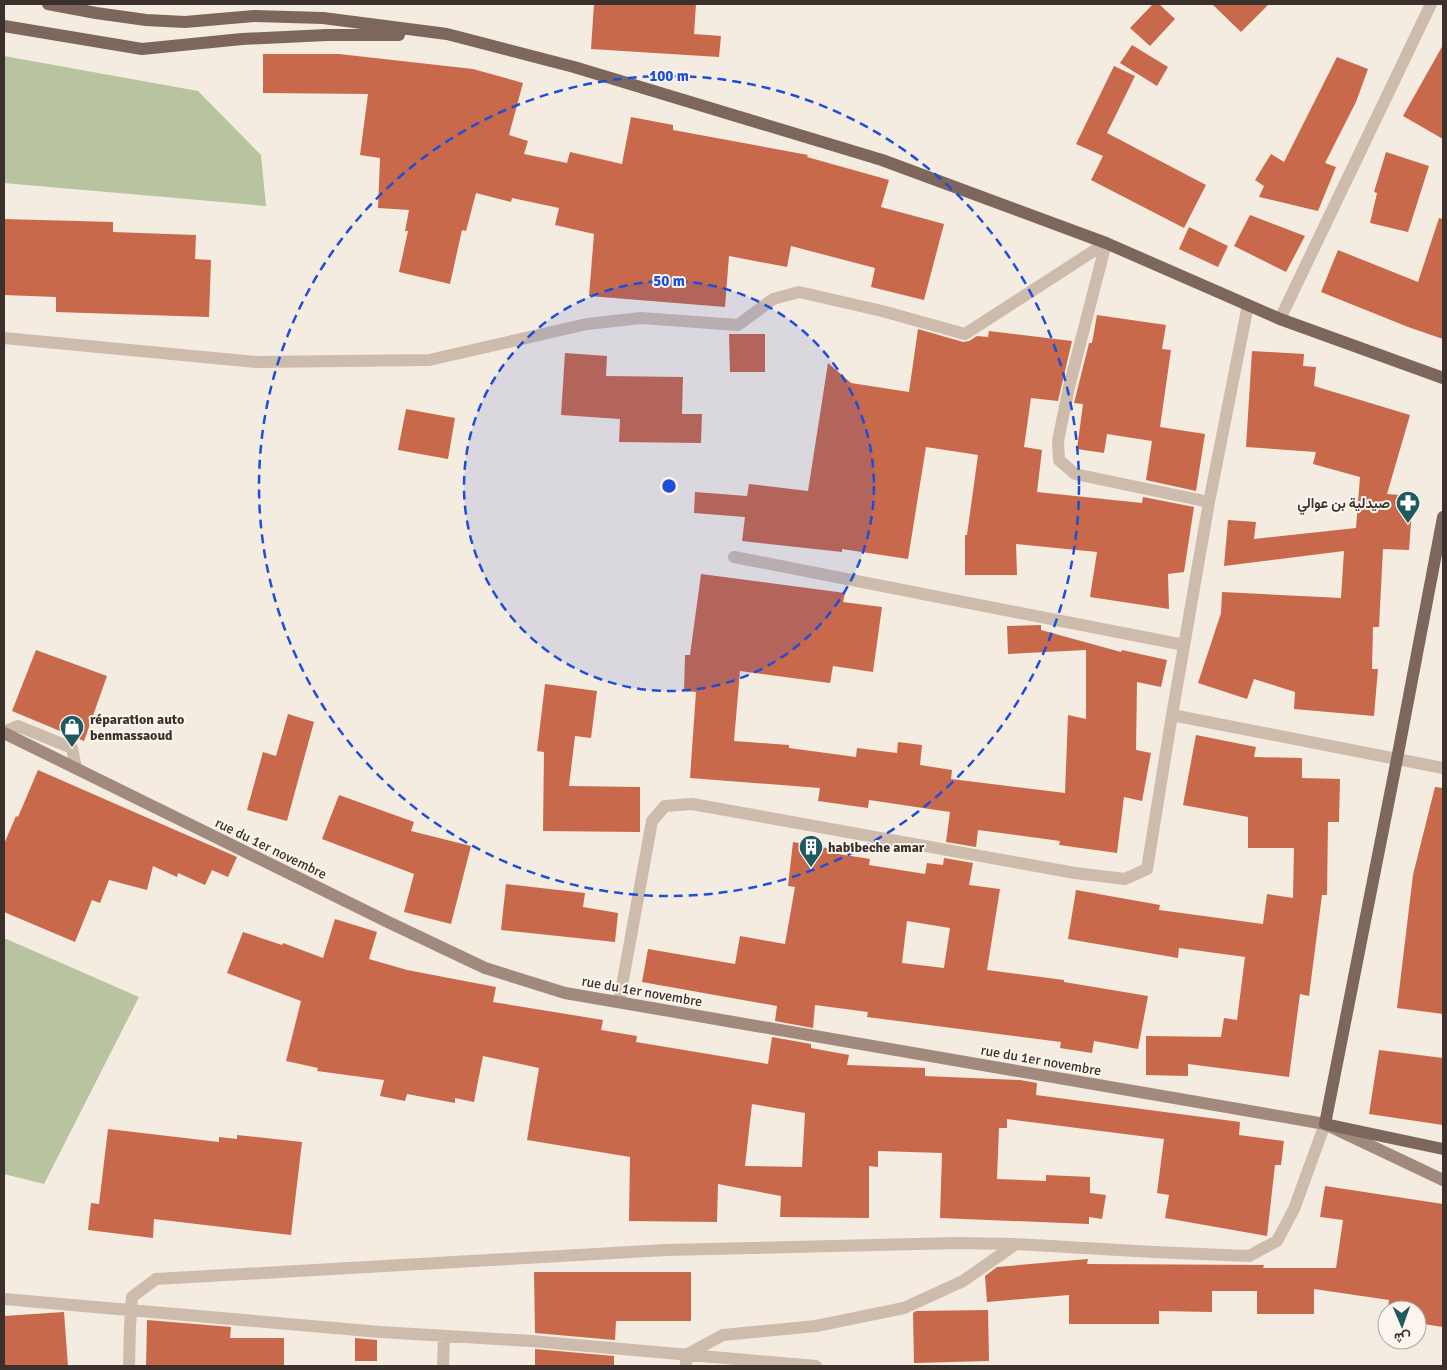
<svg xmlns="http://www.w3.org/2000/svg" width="1447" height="1370" viewBox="0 0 1447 1370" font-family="Signika,Vazirmatn,sans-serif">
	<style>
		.green { fill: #b8c4a0 }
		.building { fill: #c8694b; fill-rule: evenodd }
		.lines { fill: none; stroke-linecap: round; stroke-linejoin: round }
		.minor { stroke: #cdbbac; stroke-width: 12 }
		.secondary { stroke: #a18a7d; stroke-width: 12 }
		.primary { stroke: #7d675c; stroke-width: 12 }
		.ring { fill: none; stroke: #1d4ed8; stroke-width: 2.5; stroke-dasharray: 9 6 }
		.labels { text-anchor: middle; stroke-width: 4; stroke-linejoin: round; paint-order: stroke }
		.poi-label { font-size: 14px; font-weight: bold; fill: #3b302b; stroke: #fbf5ee; text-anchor: start }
		.street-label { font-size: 14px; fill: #3b302b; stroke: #fbf5ee }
		.centre { fill: #1d4ed8; stroke: #fbf5ee; stroke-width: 2.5 }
		.ring-label { font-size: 15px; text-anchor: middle; font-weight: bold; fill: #1d4ed8; stroke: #fbf5ee; stroke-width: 4; stroke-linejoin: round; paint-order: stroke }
	</style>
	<rect width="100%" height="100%" fill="#f4ebe1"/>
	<path class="green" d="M 4,56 L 198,91 L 261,155 L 266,206 L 4,183 Z
		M 4,938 L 139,997 L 44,1184 L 4,1174 Z"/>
	<path class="building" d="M 594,4 L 696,4 L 694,34 L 721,36 L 719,57 L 591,49 Z
		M 1153,4 L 1159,4 L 1175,19 L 1150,46 L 1130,28 Z
		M 1212,4 L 1269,4 L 1241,32 Z
		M 1132,45 L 1168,67 L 1157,86 L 1120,63 Z
		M 1443,45 L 1443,139 L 1403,116 Z
		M 263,54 L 339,54 L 473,69 L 523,83 L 509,135 L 528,141 L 524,154 L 567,163 L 570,152 L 622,164 L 631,117 L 673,125 L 673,130 L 808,155 L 807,157 L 889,180 L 881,207 L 944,224 L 924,300 L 871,287 L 875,268 L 791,246 L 787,267 L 729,256 L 725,307 L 589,296 L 594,234 L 555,225 L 559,208 L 512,198 L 511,202 L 476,193 L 466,231 L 462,230 L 450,284 L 399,272 L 408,231 L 405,231 L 409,210 L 378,208 L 380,158 L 360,155 L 368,94 L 263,93 Z
		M 1337,57 L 1368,69 L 1356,102 L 1325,163 L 1336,167 L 1318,211 L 1259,197 L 1264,186 L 1255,180 L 1271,154 L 1284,162 Z
		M 1114,66 L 1135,76 L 1107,133 L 1206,185 L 1184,228 L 1091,180 L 1103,156 L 1076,144 Z
		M 1386,152 L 1429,166 L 1408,232 L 1370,223 L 1377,193 L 1374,192 Z
		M 1250,215 L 1305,236 L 1286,272 L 1234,246 Z
		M 1439,218 L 1443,219 L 1443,339 L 1408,327 L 1321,292 L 1338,250 L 1418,282 Z
		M 4,219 L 113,222 L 113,232 L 196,235 L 195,259 L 211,260 L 209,317 L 56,312 L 56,297 L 4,295 Z
		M 1189,227 L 1228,246 L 1218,267 L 1179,249 Z
		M 1097,315 L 1166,325 L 1162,349 L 1171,350 L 1160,427 L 1205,434 L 1196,491 L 1146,480 L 1152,441 L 1107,434 L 1104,453 L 1077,449 L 1083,404 L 1074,403 L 1089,343 L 1092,343 Z
		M 918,329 L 963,342 L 969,341 L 977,336 L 988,337 L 989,331 L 1072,341 L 1058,401 L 1031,398 L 1024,447 L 1042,450 L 1037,492 L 1142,503 L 1143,497 L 1194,507 L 1184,572 L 1168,574 L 1169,609 L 1090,597 L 1097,552 L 1016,544 L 1017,575 L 965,575 L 965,535 L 967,535 L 978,455 L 926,447 L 908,559 L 842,549 L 842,552 L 742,541 L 745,517 L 694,513 L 695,492 L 747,496 L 749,484 L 808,491 L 828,363 L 851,383 L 909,392 Z
		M 729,334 L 765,334 L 765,372 L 730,372 Z
		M 1252,351 L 1304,354 L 1303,366 L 1316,367 L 1314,386 L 1410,415 L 1387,494 L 1413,496 L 1409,550 L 1383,549 L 1379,627 L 1373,627 L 1372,669 L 1378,669 L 1374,716 L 1294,709 L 1295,692 L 1254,679 L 1247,699 L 1198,683 L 1221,613 L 1222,592 L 1341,598 L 1344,551 L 1224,566 L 1228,520 L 1256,522 L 1254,539 L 1356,528 L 1360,477 L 1313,464 L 1316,452 L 1246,447 Z
		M 565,353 L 607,356 L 606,376 L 683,377 L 682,414 L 702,414 L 701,443 L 619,442 L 620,419 L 561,415 Z
		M 406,409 L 455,418 L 448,459 L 398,450 Z
		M 701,574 L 845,593 L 843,602 L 882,607 L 873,672 L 833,666 L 830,683 L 740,671 L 734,741 L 789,745 L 789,748 L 856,757 L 857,748 L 897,753 L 898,742 L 922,745 L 920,765 L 952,770 L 951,779 L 1065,793 L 1068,715 L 1086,719 L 1086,650 L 1008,654 L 1007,626 L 1041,625 L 1041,630 L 1121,652 L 1122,650 L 1167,660 L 1161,687 L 1137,682 L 1136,750 L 1151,753 L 1142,801 L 1124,797 L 1117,853 L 1059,845 L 1060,841 L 978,830 L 976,847 L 946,842 L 950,812 L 869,800 L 868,808 L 818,801 L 820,788 L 690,778 L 696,692 L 684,691 L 685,655 L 690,655 Z
		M 36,650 L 107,676 L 84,741 L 12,711 Z
		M 545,684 L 597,691 L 591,738 L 575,736 L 569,786 L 640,787 L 640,832 L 543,831 L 544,752 L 537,751 Z
		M 288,714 L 314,722 L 287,821 L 247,810 L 263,752 L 276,756 Z
		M 1196,735 L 1256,747 L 1254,757 L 1302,758 L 1302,778 L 1340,779 L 1339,822 L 1328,822 L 1327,895 L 1322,895 L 1309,996 L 1300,994 L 1289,1077 L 1188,1064 L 1188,1076 L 1146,1075 L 1146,1036 L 1221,1037 L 1224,1018 L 1237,1020 L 1245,957 L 1179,948 L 1178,958 L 1068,939 L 1076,890 L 1160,905 L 1159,910 L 1263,924 L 1267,894 L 1293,898 L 1294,848 L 1248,848 L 1248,817 L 1183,805 Z
		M 38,770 L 237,857 L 228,877 L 212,870 L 205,885 L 178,873 L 177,877 L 153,866 L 147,890 L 109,880 L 100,903 L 92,900 L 75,942 L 4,912 L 4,844 L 16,816 L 18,817 Z
		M 1435,787 L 1443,788 L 1443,1014 L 1397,1008 L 1413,875 Z
		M 339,795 L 414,822 L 411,831 L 471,846 L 451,924 L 404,912 L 414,874 L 322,839 Z
		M 793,842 L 832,849 L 832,853 L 870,859 L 869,865 L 925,874 L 927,863 L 943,865 L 944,858 L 973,863 L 969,885 L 1000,889 L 987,970 L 1064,980 L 1064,982 L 1148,996 L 1138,1049 L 1094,1041 L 1092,1053 L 1060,1048 L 1061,1042 L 867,1017 L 868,1012 L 815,1005 L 813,1028 L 775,1021 L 777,1006 L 642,982 L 648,949 L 735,964 L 740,936 L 785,944 L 795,887 L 788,886 ZM 907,921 L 950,928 L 944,968 L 902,963 Z
		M 506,884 L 585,893 L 583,907 L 618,913 L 615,942 L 501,930 Z
		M 335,919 L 377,932 L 369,959 L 407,970 L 496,987 L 493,1002 L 603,1020 L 601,1030 L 637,1036 L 636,1042 L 768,1064 L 772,1037 L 811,1044 L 811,1048 L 849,1055 L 847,1065 L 925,1068 L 925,1076 L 1020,1080 L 1037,1083 L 1036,1095 L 1240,1122 L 1239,1135 L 1284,1141 L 1281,1165 L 1275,1165 L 1267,1236 L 1165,1218 L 1169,1195 L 1157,1193 L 1164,1139 L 1007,1119 L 1007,1128 L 999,1128 L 997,1179 L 1046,1181 L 1046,1175 L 1090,1177 L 1090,1193 L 1106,1195 L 1102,1219 L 1089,1217 L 1089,1224 L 940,1218 L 942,1153 L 878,1151 L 878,1167 L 869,1166 L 869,1218 L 780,1217 L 781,1196 L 718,1184 L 717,1222 L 629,1221 L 630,1157 L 527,1140 L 539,1068 L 483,1056 L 474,1102 L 455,1098 L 455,1103 L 407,1094 L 405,1101 L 380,1096 L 384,1080 L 317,1071 L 318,1068 L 286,1061 L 301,1001 L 227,973 L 243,932 L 282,945 L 283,943 L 323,958 ZM 752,1104 L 805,1113 L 802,1167 L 745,1166 Z
		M 1379,1050 L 1443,1058 L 1443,1125 L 1369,1114 Z
		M 108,1129 L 219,1142 L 219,1137 L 237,1139 L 237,1135 L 302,1142 L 291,1235 L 154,1219 L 153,1238 L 88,1230 L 91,1203 L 99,1204 Z
		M 1325,1186 L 1443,1204 L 1443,1327 L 1417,1323 L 1417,1310 L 1388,1310 L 1389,1300 L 1314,1289 L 1314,1314 L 1257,1314 L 1257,1291 L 1212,1291 L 1212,1312 L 1159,1311 L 1159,1324 L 1069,1324 L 1069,1295 L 987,1302 L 985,1276 L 997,1267 L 1088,1259 L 1087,1264 L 1264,1265 L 1263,1268 L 1336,1268 L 1343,1220 L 1320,1217 Z
		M 534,1272 L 691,1272 L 691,1321 L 616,1321 L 615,1340 L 535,1333 Z
		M 988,1310 L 989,1361 L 914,1363 L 913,1313 L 916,1311 Z
		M 64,1312 L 68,1366 L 4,1366 L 4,1316 Z
		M 147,1320 L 231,1327 L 230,1338 L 284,1338 L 284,1366 L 146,1366 Z
		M 355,1338 L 377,1340 L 377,1361 L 355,1361 Z
		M 535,1349 L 614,1356 L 614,1366 L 535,1366 Z"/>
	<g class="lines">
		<path class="minor" d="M 1106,243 L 1069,387 L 1058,441 L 1059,460 L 1075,474 L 1209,502
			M 1248,305 L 1209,502 L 1172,715 L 1443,768
			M 1280,319 L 1431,4
			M 4,338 L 256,362 L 429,360 L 587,324 L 641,318 L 738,325 L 773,299 L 799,292 L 882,311 L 965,334 L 1106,243
			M 734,557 L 1184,645
			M 4,732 L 18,726 L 72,748 L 76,768
			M 619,1002 L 652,821 L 665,806 L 692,804 L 1075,873 L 1125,879 L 1147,869 L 1172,715
			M 4,1299 L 380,1332 L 531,1341 L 816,1366
			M 129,1366 L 130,1326 L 132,1297 L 156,1279 L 666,1250 L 957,1243 L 1016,1244 L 1153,1252 L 1249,1256 L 1277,1241 L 1294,1209 L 1325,1124
			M 443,1366 L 444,1336
			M 686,1366 L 686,1355 L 723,1335 L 816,1326 L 904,1308 L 963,1281 L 1016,1244"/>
		<path class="secondary" d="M 4,733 L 388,922 L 485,968 L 565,993 L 1325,1124 L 1443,1180"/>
		<path class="primary" d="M 48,4 L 96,13 L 146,20 L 185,22 L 254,16 L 323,18 L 447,34 L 574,67 L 882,160 L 1106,243 L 1280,319 L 1443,378
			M 4,26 L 142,49 L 242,39 L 327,35 L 399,35
			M 1443,517 L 1397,759 L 1325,1124 L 1443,1149"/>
	</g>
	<circle cx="669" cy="486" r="205" fill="#1d4ed8" fill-opacity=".12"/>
	<g class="ring">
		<circle cx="669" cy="486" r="205"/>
		<circle cx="669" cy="486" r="410"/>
	</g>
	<defs>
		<symbol id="pharmacy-pin" viewBox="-11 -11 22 30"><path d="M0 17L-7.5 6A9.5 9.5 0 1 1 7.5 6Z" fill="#1f5a5e" stroke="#fbf5ee"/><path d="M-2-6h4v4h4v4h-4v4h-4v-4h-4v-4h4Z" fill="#fff"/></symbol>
		<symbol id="shop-pin" viewBox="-11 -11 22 30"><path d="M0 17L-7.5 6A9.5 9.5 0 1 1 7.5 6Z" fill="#1f5a5e" stroke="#fbf5ee"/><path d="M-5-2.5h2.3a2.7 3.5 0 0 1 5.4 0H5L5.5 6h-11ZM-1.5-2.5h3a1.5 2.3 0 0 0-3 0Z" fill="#fff"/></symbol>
		<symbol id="building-pin" viewBox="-11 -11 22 30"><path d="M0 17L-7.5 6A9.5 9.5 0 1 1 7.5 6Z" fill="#1f5a5e" stroke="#fbf5ee"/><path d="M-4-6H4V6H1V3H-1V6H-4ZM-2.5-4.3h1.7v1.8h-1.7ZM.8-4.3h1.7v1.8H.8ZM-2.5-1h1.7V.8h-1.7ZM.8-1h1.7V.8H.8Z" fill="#fff"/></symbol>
	</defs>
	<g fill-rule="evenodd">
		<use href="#pharmacy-pin" x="1394" y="489" width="28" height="38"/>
		<use href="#shop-pin" x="58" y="713" width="28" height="38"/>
		<use href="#building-pin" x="797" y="833" width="28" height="38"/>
	</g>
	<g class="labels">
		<g class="poi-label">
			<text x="1390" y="508" text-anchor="end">صيدلية بن عوالي</text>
			<text x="90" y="724">réparation auto<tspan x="90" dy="16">benmassaoud</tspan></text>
			<text x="828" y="852">habibeche amar</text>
		</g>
		<g class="street-label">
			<text transform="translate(271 848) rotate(26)" y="5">rue du 1er novembre</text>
			<text transform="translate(642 991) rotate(10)" y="5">rue du 1er novembre</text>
			<text transform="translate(1041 1060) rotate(10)" y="5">rue du 1er novembre</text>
		</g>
	</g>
	<circle cx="669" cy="486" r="8" class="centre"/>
	<g class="ring-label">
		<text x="669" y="81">100 m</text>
		<text x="669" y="286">50 m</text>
	</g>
	<rect width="1447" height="1370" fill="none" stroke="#3b302b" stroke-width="10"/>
	<g transform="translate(1402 1325) rotate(178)"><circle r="24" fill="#fbf5ee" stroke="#aea6a0"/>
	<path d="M0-4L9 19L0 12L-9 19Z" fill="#1f5a5e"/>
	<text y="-8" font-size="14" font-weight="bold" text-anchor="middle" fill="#3b302b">ش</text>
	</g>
</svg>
